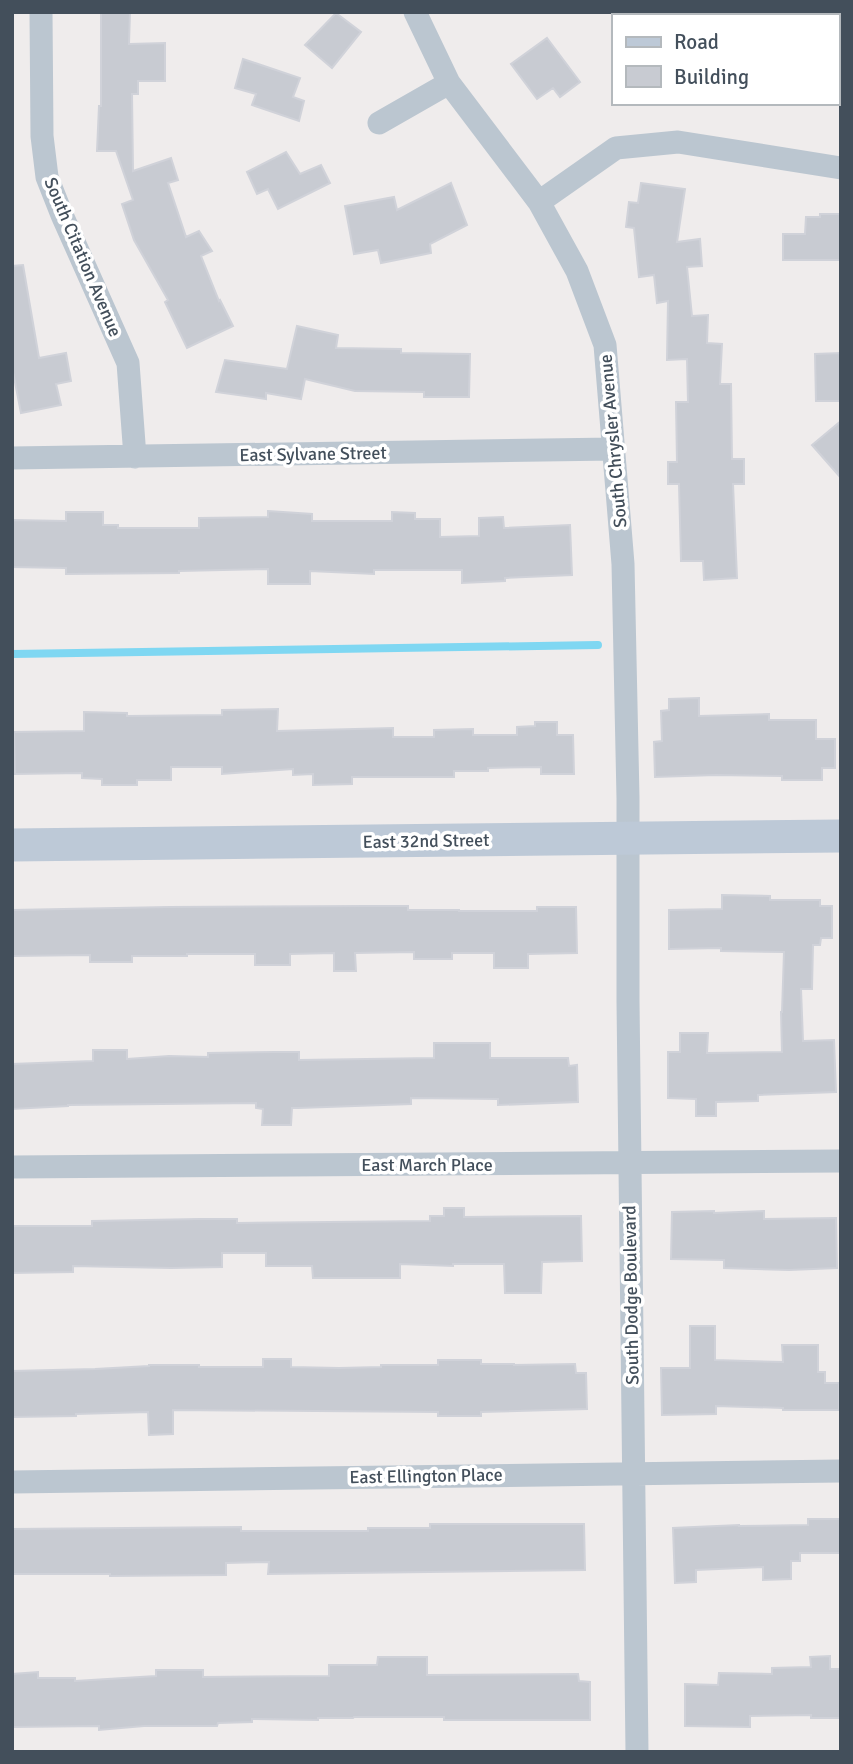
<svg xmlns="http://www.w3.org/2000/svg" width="853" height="1764" viewBox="0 0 853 1764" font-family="Signika,sans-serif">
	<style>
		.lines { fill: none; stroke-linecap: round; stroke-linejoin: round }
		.stream { stroke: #7fd7f2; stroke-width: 8 }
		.building { fill: #c8cbd2; stroke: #d0d2d9; stroke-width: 2 }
		.street { stroke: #bbc6d0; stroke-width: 23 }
		.secondary { stroke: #bdc9d7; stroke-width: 33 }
		.labels { text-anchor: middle; stroke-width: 7; stroke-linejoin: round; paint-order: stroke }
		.street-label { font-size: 18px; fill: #434f5b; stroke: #fff }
	</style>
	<rect width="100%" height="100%" fill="#efecec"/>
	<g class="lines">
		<path class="stream" d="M 12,654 L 598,645"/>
	</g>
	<path class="building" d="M 101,12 L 130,12 L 129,44 L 165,43 L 165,81 L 138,81 L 138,94 L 132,94 L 133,171 L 171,158 L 178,180 L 168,183 L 186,237 L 199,231 L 212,251 L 201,256 L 219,301 L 220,300 L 233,326 L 187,348 L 165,302 L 168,300 L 134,240 L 122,204 L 133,200 L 116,151 L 97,151 L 99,106 L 101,106 Z
		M 336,13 L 361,32 L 332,68 L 305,45 Z
		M 547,38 L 580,82 L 560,97 L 553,88 L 537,99 L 511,64 Z
		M 243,59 L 300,78 L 293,97 L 304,101 L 299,121 L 252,105 L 256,94 L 235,88 Z
		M 286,152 L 300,174 L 321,165 L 330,183 L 278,209 L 268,189 L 257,194 L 247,172 Z
		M 451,183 L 467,225 L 430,244 L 431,253 L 381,263 L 378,250 L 354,254 L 345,206 L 394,197 L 397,210 Z
		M 641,183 L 685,189 L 677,242 L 700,239 L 702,266 L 687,267 L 692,316 L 708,315 L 707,343 L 722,344 L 720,384 L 731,384 L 732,459 L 744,459 L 744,484 L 733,484 L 737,578 L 704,580 L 703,561 L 681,561 L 679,484 L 668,484 L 668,462 L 677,462 L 676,402 L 688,402 L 687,359 L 667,360 L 668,301 L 657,303 L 654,275 L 639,277 L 634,228 L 626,227 L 629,202 L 638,203 Z
		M 820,214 L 841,214 L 841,260 L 783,260 L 783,234 L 805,234 L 806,217 L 820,217 Z
		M 23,265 L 39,358 L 66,353 L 71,381 L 56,384 L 61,405 L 21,413 L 12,367 L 12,266 Z
		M 297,326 L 338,335 L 336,348 L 401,349 L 401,353 L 470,354 L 469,397 L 424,397 L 424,392 L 355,391 L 305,379 L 301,399 L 266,393 L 266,399 L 216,392 L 225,360 L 287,369 Z
		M 841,353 L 841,401 L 816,401 L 815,354 Z
		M 841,421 L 841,478 L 812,445 Z
		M 268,511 L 312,514 L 312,521 L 392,521 L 392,512 L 415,513 L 415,519 L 440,519 L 440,537 L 479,536 L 479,518 L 503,517 L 504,528 L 570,525 L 572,575 L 505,578 L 505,581 L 462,583 L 462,570 L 374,570 L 374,574 L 310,571 L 310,584 L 268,584 L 268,569 L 179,571 L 179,573 L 66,574 L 66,568 L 12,567 L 12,520 L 66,521 L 66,512 L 103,512 L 103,525 L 118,525 L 118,528 L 199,528 L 199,518 L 268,517 Z
		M 699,698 L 699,716 L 769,714 L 769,720 L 816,720 L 816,739 L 835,739 L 835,768 L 822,768 L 822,780 L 782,780 L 782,776 L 716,775 L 655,777 L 654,742 L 662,741 L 661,711 L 669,710 L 669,699 Z
		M 278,709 L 277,731 L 393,728 L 393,737 L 434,737 L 434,730 L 473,729 L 473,735 L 517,735 L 517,727 L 535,726 L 535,722 L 557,722 L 557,735 L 573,735 L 574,774 L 541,774 L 541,767 L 488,768 L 488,771 L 454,771 L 454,777 L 352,777 L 352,784 L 313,785 L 313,774 L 293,775 L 293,769 L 222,774 L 222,767 L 171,767 L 171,780 L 137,780 L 137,785 L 102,785 L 102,779 L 82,778 L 82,773 L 15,774 L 14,732 L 84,731 L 84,712 L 127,713 L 127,716 L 222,715 L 222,710 Z
		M 722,895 L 770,896 L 770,900 L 820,900 L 820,906 L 832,906 L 832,938 L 821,938 L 820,945 L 813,945 L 812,989 L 801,989 L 803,1041 L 834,1040 L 836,1092 L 758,1095 L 758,1101 L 716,1102 L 716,1116 L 696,1116 L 696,1099 L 668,1098 L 668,1052 L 680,1052 L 680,1033 L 708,1033 L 707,1053 L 782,1052 L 781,1012 L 782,1012 L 784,952 L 721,951 L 721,948 L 669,949 L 669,910 L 722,909 Z
		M 367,906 L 408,906 L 408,910 L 459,910 L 459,911 L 537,911 L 537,907 L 576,907 L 577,953 L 528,954 L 528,968 L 494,968 L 494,953 L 452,953 L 452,959 L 414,959 L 414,952 L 355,953 L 356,971 L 334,971 L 334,953 L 290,954 L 290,965 L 255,965 L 255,954 L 187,954 L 187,956 L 132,956 L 132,962 L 90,962 L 90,955 L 12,956 L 12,910 L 169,907 Z
		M 434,1043 L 490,1043 L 490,1058 L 568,1058 L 569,1066 L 577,1065 L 578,1102 L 498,1105 L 498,1099 L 411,1098 L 411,1104 L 298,1108 L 292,1108 L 291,1125 L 262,1125 L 263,1109 L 256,1108 L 256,1103 L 68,1105 L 68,1106 L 12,1109 L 12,1064 L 93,1061 L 93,1050 L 127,1050 L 127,1059 L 169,1056 L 208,1057 L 208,1053 L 275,1052 L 299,1052 L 299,1060 L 434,1058 Z
		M 444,1208 L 464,1208 L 464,1217 L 581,1216 L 582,1261 L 542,1262 L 541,1293 L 505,1293 L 504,1264 L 453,1264 L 453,1266 L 400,1264 L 400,1278 L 313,1278 L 312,1266 L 266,1266 L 266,1253 L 222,1253 L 222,1267 L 171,1268 L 73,1266 L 73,1272 L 12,1273 L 12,1226 L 92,1226 L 92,1221 L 199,1219 L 237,1219 L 237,1223 L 430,1221 L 430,1216 L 444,1216 Z
		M 714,1211 L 714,1213 L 764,1211 L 764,1219 L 836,1218 L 837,1268 L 789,1270 L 724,1268 L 724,1260 L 671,1259 L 672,1212 Z
		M 690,1326 L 715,1326 L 715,1360 L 783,1362 L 782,1345 L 818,1345 L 818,1372 L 825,1372 L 825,1383 L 839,1383 L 839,1410 L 783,1410 L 783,1408 L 716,1406 L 716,1414 L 662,1415 L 661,1368 L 690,1368 Z
		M 263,1359 L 291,1359 L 291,1367 L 339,1368 L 381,1367 L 381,1365 L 438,1365 L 438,1360 L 481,1360 L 481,1364 L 514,1364 L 514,1365 L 575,1364 L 576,1373 L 586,1373 L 587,1409 L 481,1412 L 481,1416 L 438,1416 L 438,1412 L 173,1410 L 173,1434 L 149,1435 L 148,1412 L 76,1414 L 76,1416 L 12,1417 L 12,1371 L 95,1369 L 149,1366 L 149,1365 L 199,1365 L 199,1367 L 263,1367 Z
		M 808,1519 L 841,1519 L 841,1553 L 800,1553 L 800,1561 L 791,1561 L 791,1579 L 763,1580 L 763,1567 L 696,1570 L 696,1582 L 675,1583 L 673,1528 L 739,1525 L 739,1526 L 808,1525 Z
		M 430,1524 L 584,1524 L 585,1570 L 268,1574 L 269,1562 L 226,1563 L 226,1575 L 110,1576 L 110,1574 L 12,1574 L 12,1529 L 241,1527 L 241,1531 L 368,1531 L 368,1528 L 430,1528 Z
		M 830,1656 L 830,1669 L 841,1669 L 841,1718 L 811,1718 L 811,1715 L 750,1716 L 750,1727 L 685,1726 L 685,1684 L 718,1685 L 719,1673 L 772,1674 L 772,1668 L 811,1667 L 810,1657 Z
		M 378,1657 L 427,1657 L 427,1675 L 578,1674 L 579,1681 L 590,1682 L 590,1720 L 444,1720 L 444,1717 L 354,1717 L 353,1718 L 318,1718 L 318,1720 L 252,1719 L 252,1722 L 218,1723 L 217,1726 L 144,1726 L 99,1730 L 99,1726 L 12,1727 L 12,1674 L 38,1672 L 38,1678 L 75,1678 L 75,1681 L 156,1676 L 156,1670 L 203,1670 L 203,1677 L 329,1676 L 329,1665 L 377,1665 Z"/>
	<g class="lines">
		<path class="street" d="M 41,12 L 42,136 L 47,177 L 62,215 L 128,363 L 135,457
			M 415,12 L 449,83 L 539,202 L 577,271 L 605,345 L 623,564 L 628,798 L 628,1001 L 637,1752
			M 379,123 L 449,83
			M 539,202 L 616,148 L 678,142 L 841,168
			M 12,458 L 614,449
			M 12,1167 L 841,1161
			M 12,1482 L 841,1471"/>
		<path class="secondary" d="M 12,845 L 841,836"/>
	</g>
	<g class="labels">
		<g class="street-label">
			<text transform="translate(83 257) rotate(67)" y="6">South Citation Avenue</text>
			<text transform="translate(613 441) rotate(-95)" y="6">South Chrysler Avenue</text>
			<text transform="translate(313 454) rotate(-1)" y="6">East Sylvane Street</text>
			<text transform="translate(426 841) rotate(-1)" y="6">East 32nd Street</text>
			<text x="427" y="1171">East March Place</text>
			<text transform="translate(631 1295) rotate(-91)" y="6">South Dodge Boulevard</text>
			<text transform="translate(426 1476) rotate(-1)" y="6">East Ellington Place</text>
		</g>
	</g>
	<rect width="853" height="1764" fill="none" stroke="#434f5b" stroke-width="28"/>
	<rect x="612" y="14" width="228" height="91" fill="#ffffff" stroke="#b4b9bd" stroke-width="2"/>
	<rect x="626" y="37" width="35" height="10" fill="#bdc9d7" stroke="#b4b9bd" stroke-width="2"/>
	<text x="674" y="49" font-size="21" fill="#434f5b">Road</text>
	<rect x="626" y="66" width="35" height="21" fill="#c8cbd2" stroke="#b4b9bd" stroke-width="2"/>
	<text x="674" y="84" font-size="21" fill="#434f5b">Building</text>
</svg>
